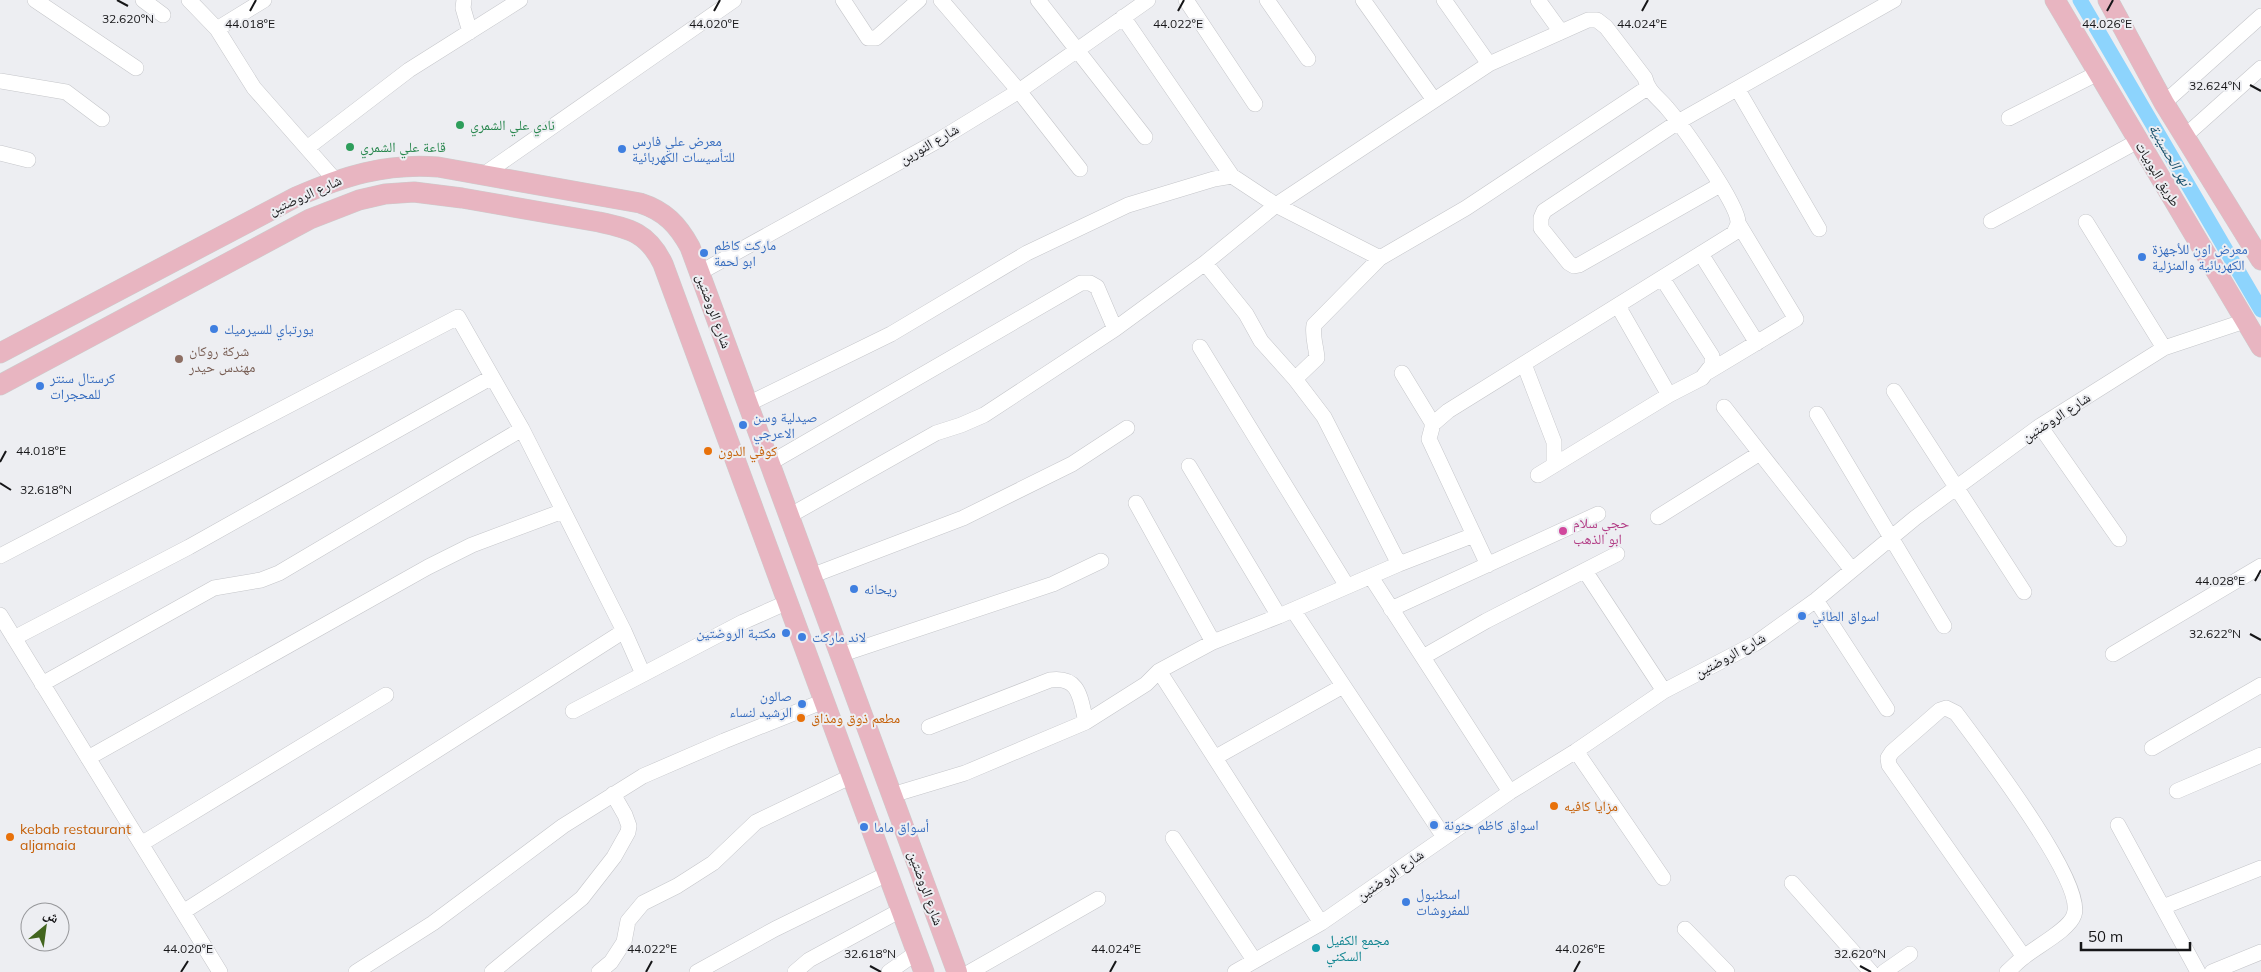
<svg xmlns="http://www.w3.org/2000/svg" width="2261" height="972" viewBox="0 0 2261 972" font-family="Mulish,'Noto Naskh Arabic',sans-serif">
	<style>
		.lines { fill: none; stroke-linecap: round; stroke-linejoin: round }
		.canal { stroke: #8dd4fd; stroke-width: 15 }
		.minor-casing { stroke: #c5c6ca; stroke-width: 16 }
		.major-casing { stroke: #ccc; stroke-width: 21 }
		.minor { stroke: #fff; stroke-width: 15 }
		.major { stroke: #e8b5c1; stroke-width: 20 }
		.ticks { fill: none; stroke: #161618; stroke-width: 2 }
		.leisure-dot { fill: #2e9e5b; stroke: #edeef2; stroke-width: 2 }
		.shop-dot { fill: #3f7fe0; stroke: #edeef2; stroke-width: 2 }
		.education-dot { fill: #8d6e63; stroke: #edeef2; stroke-width: 2 }
		.food-dot { fill: #e8710a; stroke: #edeef2; stroke-width: 2 }
		.hotel-dot { fill: #d1479c; stroke: #edeef2; stroke-width: 2 }
		.culture-dot { fill: #0f9aa8; stroke: #edeef2; stroke-width: 2 }
		.labels { text-anchor: middle; stroke-width: 4; stroke-linejoin: round; paint-order: stroke }
		.leisure-label { font-size: 14px; fill: #27864d; stroke: #edeef2; text-anchor: start }
		.shop-label { font-size: 14px; fill: #366cbe; stroke: #edeef2; text-anchor: start }
		.street-label { font-size: 14px; fill: #161618; stroke: #edeef2 }
		.education-label { font-size: 14px; fill: #785e54; stroke: #edeef2; text-anchor: start }
		.food-label { font-size: 14px; fill: #c56008; stroke: #edeef2; text-anchor: start }
		.hotel-label { font-size: 14px; fill: #b23c85; stroke: #edeef2; text-anchor: start }
		.culture-label { font-size: 14px; fill: #0d838f; stroke: #edeef2; text-anchor: start }
		.water-label { font-size: 15px; font-style: italic; fill: #18506b; stroke: #edeef2 }
		.ticks-label { font-size: 12px; text-anchor: middle; fill: #161618; stroke: #edeef2; stroke-width: 4; stroke-linejoin: round; paint-order: stroke }
	</style>
	<rect width="100%" height="100%" fill="#edeef2"/>
	<g class="lines">
		<path class="canal" d="M 2080,0 L 2261,310"/>
		<defs>
			<path id="minor" d="M 35,0 L 136,68
				M 143,0 L 163,15
				M 189,0 L 217,29 L 254,88 L 335,180
				M 464,0 L 463,8 L 470,32
				M 843,0 L 868,38 L 876,38 L 919,0
				M 941,0 L 1019,91 L 1080,169
				M 1038,0 L 1145,137
				M 1186,0 L 1255,104
				M 1267,0 L 1308,59
				M 1363,0 L 1434,100
				M 1444,0 L 1489,64
				M 1538,0 L 1561,32
				M 1123,17 L 1232,176 L 1276,205 L 1380,258 L 1314,325 C 1312,336 1316,346 1317,358 L 1295,379
				M 217,29 L 264,0
				M 0,81 L 66,92 L 102,119
				M 1738,90 L 1819,229
				M 2164,103 L 2261,16
				M 2009,118 L 2098,73
				M 2185,136 L 2261,68
				M 307,148 L 409,70 L 520,0
				M 0,153 L 28,160
				M 483,175 L 734,0
				M 1720,185 L 1579,265 L 1574,266 L 1569,263 L 1541,228 L 1541,218 L 1544,211 L 1678,122 L 1894,0
				M 1991,221 L 2138,141
				M 2086,222 L 2164,348
				M 1701,254 L 1757,343
				M 1380,258 L 1466,208 L 1647,88
				M 699,273 L 939,140 L 1019,91 L 1148,0
				M 1618,306 L 1669,395
				M 1200,347 L 1347,586
				M 1524,364 L 1554,442 L 1554,465
				M 1708,372 L 1796,319 L 1738,223
				M 1402,373 L 1433,424
				M 1894,391 L 2024,592
				M 748,404 L 891,334 L 1027,253 L 1128,205 L 1214,179 L 1232,176
				M 1724,407 L 1852,570
				M 1817,414 L 1944,626
				M 2040,426 L 2119,539
				M 770,463 L 1081,283 L 1090,283 L 1097,287 L 1115,329
				M 1189,466 L 1279,616
				M 1538,475 L 1669,395 L 1702,378 L 1712,365 L 1712,356 L 1662,278
				M 1136,503 L 1213,642
				M 789,516 L 936,433 L 961,425 L 984,415 L 1115,329 L 1205,263 L 1276,205 L 1489,64 L 1588,20 L 1597,20 L 1606,27 L 1645,78 C 1648,92 1658,97 1667,108 C 1681,124 1738,204 1738,222 C 1738,226 1735,230 1734,233 L 1448,411 L 1433,424 L 1429,439 L 1488,565
				M 1658,517 L 1760,453
				M 0,556 L 458,317 L 522,429 L 624,631 L 643,674
				M 1399,564 L 1474,535
				M 1585,571 L 1664,691
				M 811,576 L 963,518 L 1072,464 L 1127,428
				M 1371,577 L 1510,792
				M 1816,600 L 1887,709
				M 1391,609 L 1598,514
				M 1293,610 L 1444,837
				M 0,615 L 220,972
				M 14,638 L 189,547 L 492,377
				M 2113,654 L 2261,566
				M 840,655 L 1053,584 L 1101,561
				M 1423,657 L 1486,621 L 1617,554
				M 1159,671 L 1321,923
				M 42,684 L 214,588 L 261,580 L 279,573 L 522,429
				M 573,711 L 743,622 L 788,602
				M 929,727 L 1050,680 C 1080,676 1080,698 1086,722
				M 2152,748 L 2261,685
				M 1576,751 L 1663,878
				M 1216,757 L 1343,686
				M 88,758 L 428,567 L 472,545 L 563,511
				M 2177,791 L 2261,755
				M 892,795 L 965,773 L 1086,722 L 1146,684 L 1159,671 L 1213,642 L 1279,616 L 1399,564 L 1324,417 L 1295,379 L 1261,341 L 1246,314 L 1205,263
				M 2118,825 L 2198,972
				M 1173,838 L 1254,960
				M 141,844 L 386,695
				M 1792,883 L 1871,972
				M 2163,907 L 2261,868
				M 183,912 L 624,631
				M 1685,929 L 1727,972
				M 356,972 L 433,923 L 563,826 L 643,776 L 724,741 L 824,701
				M 492,972 L 582,898 L 614,857 L 628,832 L 629,826 L 625,815 L 613,794
				M 599,972 L 611,962 L 624,942 L 628,921 L 643,903 L 677,886 L 713,863 L 756,822 L 852,776
				M 697,972 L 775,929 L 887,874
				M 795,972 L 809,960 L 901,910
				M 889,972 L 916,953
				M 970,972 L 1098,899
				M 1235,972 L 1321,923 L 1510,792 L 1576,751 L 1664,691 L 1756,643 L 1816,600 L 1915,518 L 2040,426 L 2164,348 L 2245,321
				M 1884,972 L 1910,954
				M 2007,972 C 2013,967 2018,961 2024,957 C 2037,946 2069,930 2074,915 C 2086,883 1979,744 1956,713 L 1946,708 L 1940,710 L 1892,752 L 1888,758 L 1889,765 L 2024,957
				M 2212,972 L 2261,952"/>
			<path id="major" d="M 2055,0 L 2261,347
				M 2108,0 L 2164,103 L 2261,260
				M 0,353 L 296,197 C 344,176 385,163 438,167 L 640,203 C 665,211 678,225 690,247 L 957,972
				M 0,385 L 310,219 L 359,200 L 385,194 L 414,192 L 462,198 L 599,222 C 631,229 648,233 663,264 L 924,972"/>
		</defs>
		<use href="#minor" class="minor-casing"/>
		<use href="#major" class="major-casing"/>
		<use href="#minor" class="minor"/>
		<use href="#major" class="major"/>
	</g>
	<path class="ticks" d="M 117,0 L 128,6M 250,11 L 256,0M 714,11 L 720,0M 1178,11 L 1184,0M 1642,11 L 1648,0M 2107,11 L 2113,0M 2250,85 L 2261,91M 0,462 L 6,451M 0,483 L 11,490M 2255,581 L 2261,570M 2250,634 L 2261,640M 870,966 L 881,972M 1860,966 L 1871,972M 181,972 L 188,961M 646,972 L 652,961M 1110,972 L 1116,961M 1574,972 L 1580,961"/>
	<g class="leisure-dot">
		<circle cx="460" cy="125" r="5"/>
		<circle cx="350" cy="147" r="5"/>
	</g>
	<g class="shop-dot">
		<circle cx="622" cy="149" r="5"/>
		<circle cx="704" cy="253" r="5"/>
		<circle cx="2142" cy="257" r="5"/>
		<circle cx="214" cy="329" r="5"/>
		<circle cx="40" cy="386" r="5"/>
		<circle cx="743" cy="425" r="5"/>
		<circle cx="854" cy="589" r="5"/>
		<circle cx="1802" cy="616" r="5"/>
		<circle cx="786" cy="633" r="5"/>
		<circle cx="802" cy="637" r="5"/>
		<circle cx="802" cy="704" r="5"/>
		<circle cx="1434" cy="825" r="5"/>
		<circle cx="864" cy="827" r="5"/>
		<circle cx="1406" cy="902" r="5"/>
	</g>
	<circle class="education-dot" cx="179" cy="359" r="5"/>
	<g class="food-dot">
		<circle cx="708" cy="451" r="5"/>
		<circle cx="801" cy="718" r="5"/>
		<circle cx="1554" cy="806" r="5"/>
		<circle cx="10" cy="837" r="5"/>
	</g>
	<circle class="hotel-dot" cx="1563" cy="531" r="5"/>
	<circle class="culture-dot" cx="1316" cy="948" r="5"/>
	<g class="labels">
		<g class="leisure-label">
			<text x="470" y="130">نادي علي الشمري</text>
			<text x="360" y="152">قاعة علي الشمري</text>
		</g>
		<g class="shop-label">
			<text x="632" y="146">معرض علي فارس<tspan x="632" dy="16">للتأسيسات الكهربائية</tspan></text>
			<text x="714" y="250">ماركت كاظم<tspan x="714" dy="16">ابو لحمة</tspan></text>
			<text x="2152" y="254">معرض اون للأجهزة<tspan x="2152" dy="16">الكهربائية والمنزلية</tspan></text>
			<text x="224" y="334">يورتباي للسيرميك</text>
			<text x="50" y="383">كرستال سنتر<tspan x="50" dy="16">للمحجرات</tspan></text>
			<text x="753" y="422">صيدلية وسن<tspan x="753" dy="16">الاعرجي</tspan></text>
			<text x="864" y="594">ريحانه</text>
			<text x="1812" y="621">اسواق الطائي</text>
			<text x="776" y="638" text-anchor="end">مكتبة الروضتين</text>
			<text x="812" y="642">لاند ماركت</text>
			<text x="792" y="701" text-anchor="end">صالون<tspan x="792" dy="16">الرشيد لنساء</tspan></text>
			<text x="1444" y="830">اسواق كاظم حنونة</text>
			<text x="874" y="832">أسواق ماما</text>
			<text x="1416" y="899">اسطنبول<tspan x="1416" dy="16">للمفروشات</tspan></text>
		</g>
		<g class="street-label">
			<text transform="translate(929 144) rotate(-30)" y="5">شارع النورين</text>
			<text transform="translate(2158 174) rotate(59)" y="5">طريق البوبيات</text>
			<text transform="translate(305 195) rotate(-24)" y="5">شارع الروضتين</text>
			<text transform="translate(714 311) rotate(70)" y="5">شارع الروضتين</text>
			<text transform="translate(2056 417) rotate(-33)" y="5">شارع الروضتين</text>
			<text transform="translate(1730 655) rotate(-29)" y="5">شارع الروضتين</text>
			<text transform="translate(1390 875) rotate(-35)" y="5">شارع الروضتين</text>
			<text transform="translate(926 888) rotate(70)" y="5">شارع الروضتين</text>
		</g>
		<g class="education-label">
			<text x="189" y="356">شركة روكان<tspan x="189" dy="16">مهندس حيدر</tspan></text>
		</g>
		<g class="food-label">
			<text x="718" y="456">كوفي الدون</text>
			<text x="811" y="723">مطعم ذوق ومذاق</text>
			<text x="1564" y="811">مزايا كافيه</text>
			<text x="20" y="834">kebab restaurant<tspan x="20" dy="16">aljamaia</tspan></text>
		</g>
		<g class="hotel-label">
			<text x="1573" y="528">حجي سلام<tspan x="1573" dy="16">ابو الذهب</tspan></text>
		</g>
		<g class="culture-label">
			<text x="1326" y="945">مجمع الكفيل<tspan x="1326" dy="16">السكني</tspan></text>
		</g>
		<g class="water-label">
			<text transform="translate(2170 155) rotate(60)" y="5">نهر الحسينية</text>
		</g>
	</g>
	<g class="ticks-label">
		<text x="128" y="23">32.620°N</text>
		<text x="250" y="28">44.018°E</text>
		<text x="714" y="28">44.020°E</text>
		<text x="1178" y="28">44.022°E</text>
		<text x="1642" y="28">44.024°E</text>
		<text x="2107" y="28">44.026°E</text>
		<text x="2215" y="90">32.624°N</text>
		<text x="41" y="455">44.018°E</text>
		<text x="46" y="494">32.618°N</text>
		<text x="2220" y="585">44.028°E</text>
		<text x="2215" y="638">32.622°N</text>
		<text x="188" y="953">44.020°E</text>
		<text x="652" y="953">44.022°E</text>
		<text x="1116" y="953">44.024°E</text>
		<text x="1580" y="953">44.026°E</text>
		<text x="870" y="958">32.618°N</text>
		<text x="1860" y="958">32.620°N</text>
	</g>
	<g transform="translate(45 927) rotate(29)"><circle r="24" fill="#edeef2" stroke="#97989b"/>
	<path d="M0-4L9 19L0 12L-9 19Z" fill="#42651e"/>
	<text y="-8" font-size="14" font-weight="bold" text-anchor="middle" fill="#161618">ش</text>
	</g>
	<path d="M2081 942v8h109v-8" fill="none" stroke="#161618" stroke-width="2.5"/>
	<text x="2088" y="942" font-size="15" fill="#161618" stroke="#edeef2" stroke-width="4" paint-order="stroke">50 m</text>
</svg>
